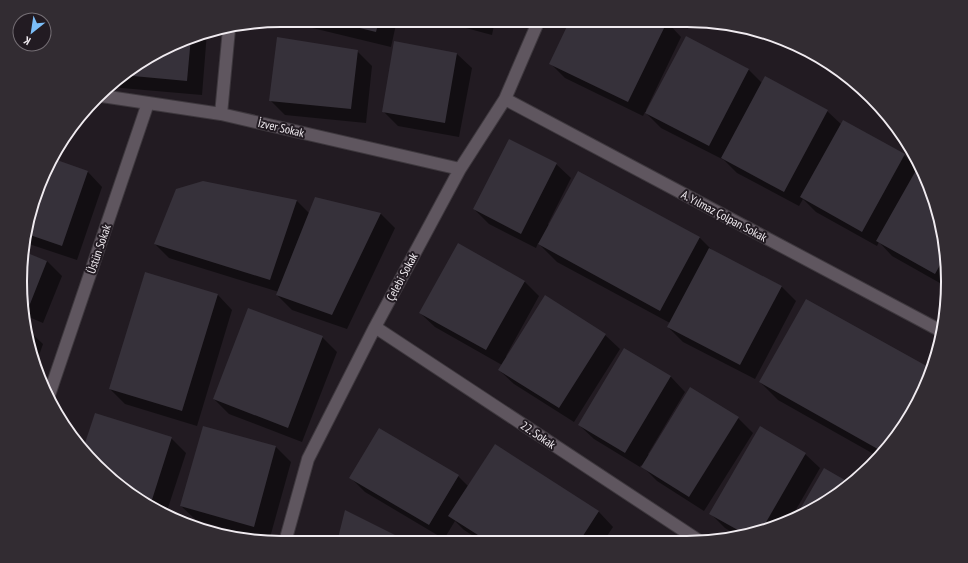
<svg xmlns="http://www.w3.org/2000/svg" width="968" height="563" viewBox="0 0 968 563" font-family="'PT Sans Narrow',sans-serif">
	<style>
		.shadow { fill: #0007 }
		.building { fill: #36313a }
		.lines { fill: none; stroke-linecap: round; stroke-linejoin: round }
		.minor-casing { stroke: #3e383e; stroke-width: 14 }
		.minor { stroke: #5f565f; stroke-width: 12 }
		.labels { text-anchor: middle; stroke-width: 4; stroke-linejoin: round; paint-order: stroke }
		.street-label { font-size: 12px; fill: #f0ebf0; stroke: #221b22 }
		.rim { fill: none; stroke: #f0ebf0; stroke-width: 2 }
	</style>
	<rect width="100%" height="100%" fill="#221b22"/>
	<path class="shadow" d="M 295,20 L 397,20 L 391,47 L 300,25 Z
		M 436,20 L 495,20 L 492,35 Z
		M 571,20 L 663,21 L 667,22 L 681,37 L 646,110 L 647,111 L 686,37 L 749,70 L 762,83 L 827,111 L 842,125 L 904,155 L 918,169 L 920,166 L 928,181 L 943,230 L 947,287 L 892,256 L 879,242 L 877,246 L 816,212 L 803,199 L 799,206 L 737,173 L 724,160 L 661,128 L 645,112 L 643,116 L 565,78 L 550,63 Z
		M 207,32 L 202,95 L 110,87 L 122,74 L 198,34 Z
		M 764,33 L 771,34 L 821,59 L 818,64 L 767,36 Z
		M 357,51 L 372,66 L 366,123 L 285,115 L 270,100 Z
		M 457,54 L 472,68 L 459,137 L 398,126 L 383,111 Z
		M 824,60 L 832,64 L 857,85 L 838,76 Z
		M 53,160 L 88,172 L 102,187 L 77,260 L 26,243 L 29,214 Z
		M 556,164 L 571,178 L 548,224 L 549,225 L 578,172 L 700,238 L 713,251 L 781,286 L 796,301 L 755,379 L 683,342 L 668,327 L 670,323 L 557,262 L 538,243 L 536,248 L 489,224 L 474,209 Z
		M 316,198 L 381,214 L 395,228 L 347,329 L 292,310 L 277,295 L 279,292 L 169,258 L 155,244 L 297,201 L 310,214 Z
		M 459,245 L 525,282 L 539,296 L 506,356 L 507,357 L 605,335 L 620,349 L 574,422 L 514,384 L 499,370 L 502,365 L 435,327 L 420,313 Z
		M 25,253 L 47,261 L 62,276 L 43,323 L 24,315 L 21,298 Z
		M 145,273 L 218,295 L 232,310 L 197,426 L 125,404 L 110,389 Z
		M 27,329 L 43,344 L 35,367 L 34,366 Z
		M 322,337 L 337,352 L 302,442 L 229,414 L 214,399 Z
		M 625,350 L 671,377 L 685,392 L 648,454 L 649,455 L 738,418 L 753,433 L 704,511 L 657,481 L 641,465 L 640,467 L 594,439 L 579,425 Z
		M 932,370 L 928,381 L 904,427 L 879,457 L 778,400 L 760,382 Z
		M 96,414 L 171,438 L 186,453 L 166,514 L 136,499 L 84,450 Z
		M 204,427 L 276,447 L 291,462 L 269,541 L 196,520 L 181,506 Z
		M 495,445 L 599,512 L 613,527 L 603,542 L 483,542 L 464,530 L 455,521 L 444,539 L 365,492 L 351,478 L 458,476 L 468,486 Z
		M 805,454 L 820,468 L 790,520 L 770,529 L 738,536 L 725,528 L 711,514 Z
		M 346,512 L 407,542 L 338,542 Z"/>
	<path class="building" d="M 327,20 L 379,20 L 376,32 Z
		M 466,20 L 482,20 L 481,25 Z
		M 570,20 L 665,21 L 667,22 L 628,102 L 549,64 Z
		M 686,36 L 749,69 L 709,146 L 645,113 Z
		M 191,37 L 187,81 L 122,75 L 122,74 Z
		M 277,37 L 358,50 L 351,109 L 269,101 Z
		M 394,41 L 457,53 L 445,123 L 382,112 Z
		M 823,60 L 832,64 L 835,67 L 822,61 Z
		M 765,76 L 828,110 L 784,192 L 721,158 Z
		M 843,120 L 905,154 L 862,232 L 800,197 Z
		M 509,139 L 557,163 L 521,234 L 473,209 Z
		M 54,159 L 88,171 L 62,246 L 27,234 L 29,214 Z
		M 919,165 L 928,181 L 943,230 L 945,256 L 935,274 L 876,241 Z
		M 578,171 L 700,237 L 660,311 L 538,244 Z
		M 203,181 L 297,200 L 270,280 L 154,244 L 176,189 Z
		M 315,197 L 381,213 L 332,315 L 276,295 Z
		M 458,243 L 525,281 L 486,350 L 419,313 Z
		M 709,248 L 782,286 L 740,365 L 667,327 Z
		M 25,252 L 47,261 L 28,309 L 22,307 L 21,298 Z
		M 145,272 L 218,294 L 182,411 L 109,389 Z
		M 545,295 L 606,334 L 559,408 L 498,370 Z
		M 806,299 L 932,369 L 928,381 L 900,431 L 883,452 L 759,382 Z
		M 248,308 L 323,336 L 288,428 L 213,399 Z
		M 624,348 L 671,376 L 625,453 L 578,425 Z
		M 690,387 L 739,417 L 689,497 L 641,467 Z
		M 95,413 L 172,437 L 150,506 L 136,499 L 83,449 Z
		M 203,426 L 276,446 L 254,527 L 180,506 Z
		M 760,426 L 806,453 L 761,531 L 745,534 L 709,514 Z
		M 379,428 L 459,475 L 429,525 L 349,478 Z
		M 495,444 L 599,511 L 579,542 L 489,542 L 448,516 Z
		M 824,468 L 850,483 L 817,508 L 795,518 Z
		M 345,510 L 409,542 L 337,542 Z
		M 618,537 L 627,542 L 615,542 Z"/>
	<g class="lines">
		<defs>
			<path id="minor" d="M 102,96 L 221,114 L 460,169
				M 505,99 L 943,332
				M 221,114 L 229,29
				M 375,327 L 701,542
				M 49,395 L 148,103
				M 285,542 L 308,459 L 375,327 L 460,169 L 505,99 L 539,20"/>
		</defs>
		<use href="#minor" class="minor-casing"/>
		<use href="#minor" class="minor"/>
	</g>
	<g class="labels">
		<g class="street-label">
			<text transform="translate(281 128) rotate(13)" y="4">İzver Sokak</text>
			<text transform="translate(724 216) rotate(28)" y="4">A. Yılmaz Çolpan Sokak</text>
			<text transform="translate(99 249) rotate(-71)" y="4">Üstün Sokak</text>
			<text transform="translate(402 277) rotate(-62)" y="4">Çelebi Sokak</text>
			<text transform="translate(538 435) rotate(34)" y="4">22. Sokak</text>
		</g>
	</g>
	<path d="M0 0H968V563H0ZM281 27H687A254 254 0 0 1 941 281V282A254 254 0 0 1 687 536H281A254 254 0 0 1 27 282V281A254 254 0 0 1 281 27Z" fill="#322c32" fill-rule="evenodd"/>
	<path class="rim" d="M281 27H687A254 254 0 0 1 941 281V282A254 254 0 0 1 687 536H281A254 254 0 0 1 27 282V281A254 254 0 0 1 281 27Z"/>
	<g transform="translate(32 32) rotate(210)"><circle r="19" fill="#221b22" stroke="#746e74"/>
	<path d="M0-3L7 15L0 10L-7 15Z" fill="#7bbef8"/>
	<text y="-6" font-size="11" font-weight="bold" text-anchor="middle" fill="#f0ebf0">K</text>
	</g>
</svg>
